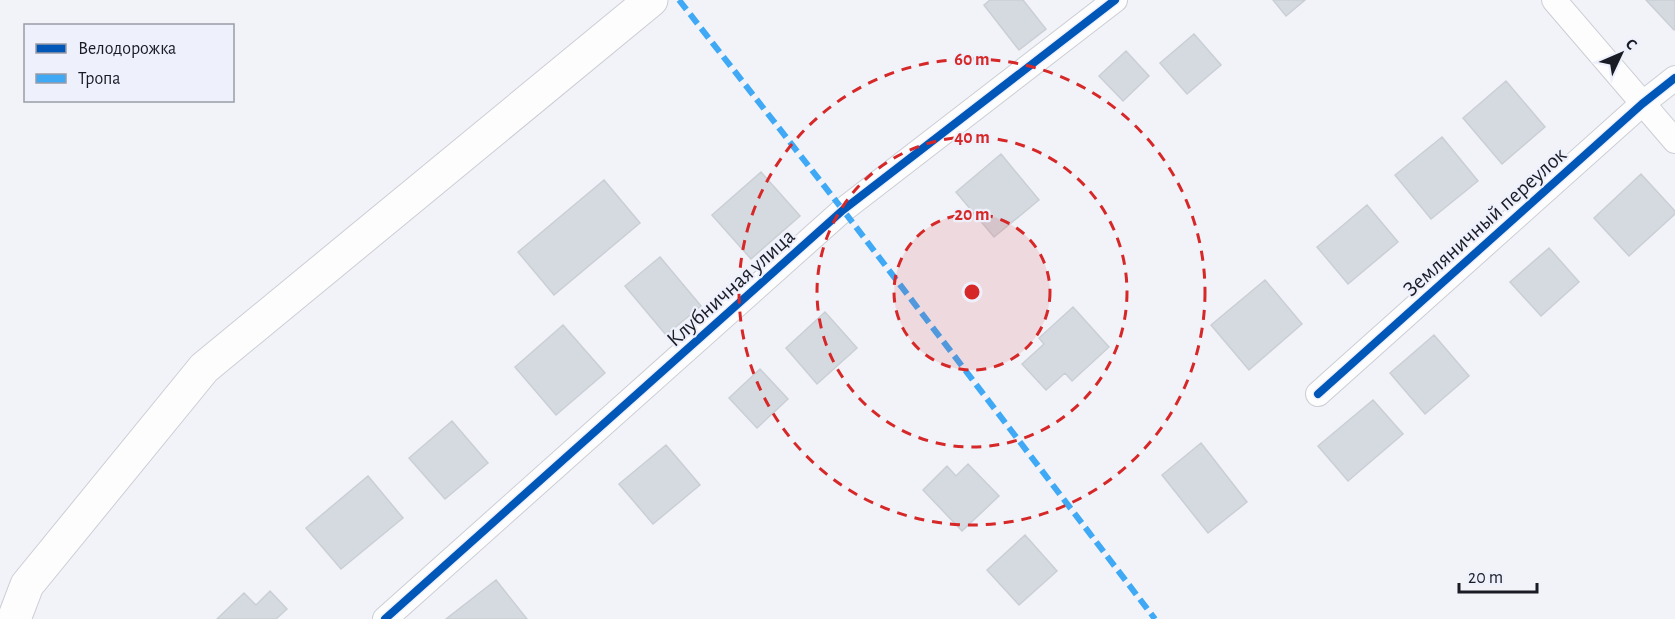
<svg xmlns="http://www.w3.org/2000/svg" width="1675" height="619" viewBox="0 0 1675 619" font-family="'Alegreya Sans',sans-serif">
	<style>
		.building { fill: #d5dae1; stroke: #cacfd5; stroke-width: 1.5 }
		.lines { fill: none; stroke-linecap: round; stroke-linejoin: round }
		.minor-casing { stroke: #ccced5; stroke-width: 26 }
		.secondary-casing { stroke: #ccced5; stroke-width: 35 }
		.minor { stroke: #fdfdfe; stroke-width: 24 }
		.secondary { stroke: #fdfdfe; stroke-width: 33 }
		.quiet { stroke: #3fa9f5; stroke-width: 6; stroke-dasharray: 12 6; stroke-linecap: butt }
		.cycleway-casing { stroke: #eef1fc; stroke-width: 11 }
		.cycleway { stroke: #0057b8; stroke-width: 8 }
		.ring { fill: none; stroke: #d62828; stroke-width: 3; stroke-dasharray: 10 8 }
		.labels { text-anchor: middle; stroke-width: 4.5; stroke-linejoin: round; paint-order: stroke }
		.street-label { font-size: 22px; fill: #1a1c25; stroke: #eef1fc }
		.centre { fill: #d62828; stroke: #eef1fc; stroke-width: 3 }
		.ring-label { font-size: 18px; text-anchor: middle; font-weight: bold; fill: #d62828; stroke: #eef1fc; stroke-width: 4.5; stroke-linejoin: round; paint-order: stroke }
	</style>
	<rect width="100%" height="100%" fill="#f2f3f8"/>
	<path class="building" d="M 990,0 L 1023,0 L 1046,29 L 1019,50 L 984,5 Z
		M 1273,0 L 1305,0 L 1286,16 Z
		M 1646,0 L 1675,0 L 1675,29 L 1674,30 Z
		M 1194,34 L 1221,65 L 1187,94 L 1160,63 Z
		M 1126,51 L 1149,76 L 1123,101 L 1099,76 Z
		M 1506,81 L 1545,127 L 1502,164 L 1463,118 Z
		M 1442,137 L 1478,181 L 1431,219 L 1395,175 Z
		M 1001,154 L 1039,200 L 994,237 L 956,192 Z
		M 761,172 L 800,216 L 751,259 L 712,215 Z
		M 1641,174 L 1675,211 L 1675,214 L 1629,256 L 1594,218 Z
		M 604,180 L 640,223 L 554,295 L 518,252 Z
		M 1367,205 L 1398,242 L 1348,284 L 1317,247 Z
		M 1549,248 L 1579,282 L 1541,316 L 1510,282 Z
		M 660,257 L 701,306 L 666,335 L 625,286 Z
		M 1265,280 L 1302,324 L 1249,370 L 1211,325 Z
		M 1073,307 L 1109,347 L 1072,381 L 1065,373 L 1046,390 L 1022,364 L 1044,344 L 1039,338 Z
		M 825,312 L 857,348 L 817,384 L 786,348 Z
		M 563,325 L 605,373 L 556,415 L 515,367 Z
		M 1434,335 L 1469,376 L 1425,414 L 1390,373 Z
		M 760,369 L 788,399 L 757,428 L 729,398 Z
		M 1373,400 L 1403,434 L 1348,481 L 1318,446 Z
		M 452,421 L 488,463 L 445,499 L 409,458 Z
		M 1201,443 L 1247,502 L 1208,533 L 1162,475 Z
		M 666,445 L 700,485 L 653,524 L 619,484 Z
		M 968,464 L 999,496 L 962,531 L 923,490 L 947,466 L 956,476 Z
		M 368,476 L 403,518 L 341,569 L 306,528 Z
		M 1025,535 L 1057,571 L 1019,605 L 987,570 Z
		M 496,580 L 527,619 L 446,619 Z
		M 270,591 L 287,609 L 276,619 L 217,619 L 244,593 L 256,605 Z"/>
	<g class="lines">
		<defs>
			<path id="minor" d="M 1554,0 L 1675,141
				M 1318,394 L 1642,104 L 1675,78
				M 385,619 L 843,210 L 1115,0"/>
			<path id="secondary" d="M 14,619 L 27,585 L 204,368 L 651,0"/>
		</defs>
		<use href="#minor" class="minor-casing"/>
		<use href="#secondary" class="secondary-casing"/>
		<use href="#minor" class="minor"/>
		<use href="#secondary" class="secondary"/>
		<path class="quiet" d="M 679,0 L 843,210 L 1155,619"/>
		<defs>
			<path id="cycleway" d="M 1318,394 L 1642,104 L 1675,78
				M 385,619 L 843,210 L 1115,0"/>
		</defs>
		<use href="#cycleway" class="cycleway-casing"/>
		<use href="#cycleway" class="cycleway"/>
	</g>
	<circle cx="972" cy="292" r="78" fill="#d62828" fill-opacity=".12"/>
	<g class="ring">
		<circle cx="972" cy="292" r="78"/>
		<circle cx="972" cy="292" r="155"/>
		<circle cx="972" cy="292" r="233"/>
	</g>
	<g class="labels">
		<g class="street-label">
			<text transform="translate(1484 221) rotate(-42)" y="8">Земляничный переулок</text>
			<text transform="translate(730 287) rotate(-42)" y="8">Клубничная улица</text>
		</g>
	</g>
	<circle cx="972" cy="292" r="9" class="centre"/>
	<g class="ring-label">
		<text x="972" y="65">60 m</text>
		<text x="972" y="143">40 m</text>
		<text x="972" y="220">20 m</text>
	</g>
	<rect x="24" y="24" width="210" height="78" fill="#eef1fc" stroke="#999ca6" stroke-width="1.5"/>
	<rect x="36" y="44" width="30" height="9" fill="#0057b8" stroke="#999ca6" stroke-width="1.5"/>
	<text x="78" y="54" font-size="18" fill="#1a1c25">Велодорожка</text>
	<rect x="36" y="74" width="30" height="9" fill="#3fa9f5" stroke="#999ca6" stroke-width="1.5"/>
	<text x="78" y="84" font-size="18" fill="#1a1c25">Тропа</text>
	<g transform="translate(1621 54) rotate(46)" stroke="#eef1fc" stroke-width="4.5" paint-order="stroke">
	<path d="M0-4.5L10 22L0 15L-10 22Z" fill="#1a1c25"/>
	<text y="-9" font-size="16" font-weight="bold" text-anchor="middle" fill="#1a1c25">С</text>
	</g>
	<path d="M1459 583v9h78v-9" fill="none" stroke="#1a1c25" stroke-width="3"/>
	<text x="1468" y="583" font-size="18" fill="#1a1c25" stroke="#eef1fc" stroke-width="4.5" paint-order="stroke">20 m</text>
</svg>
